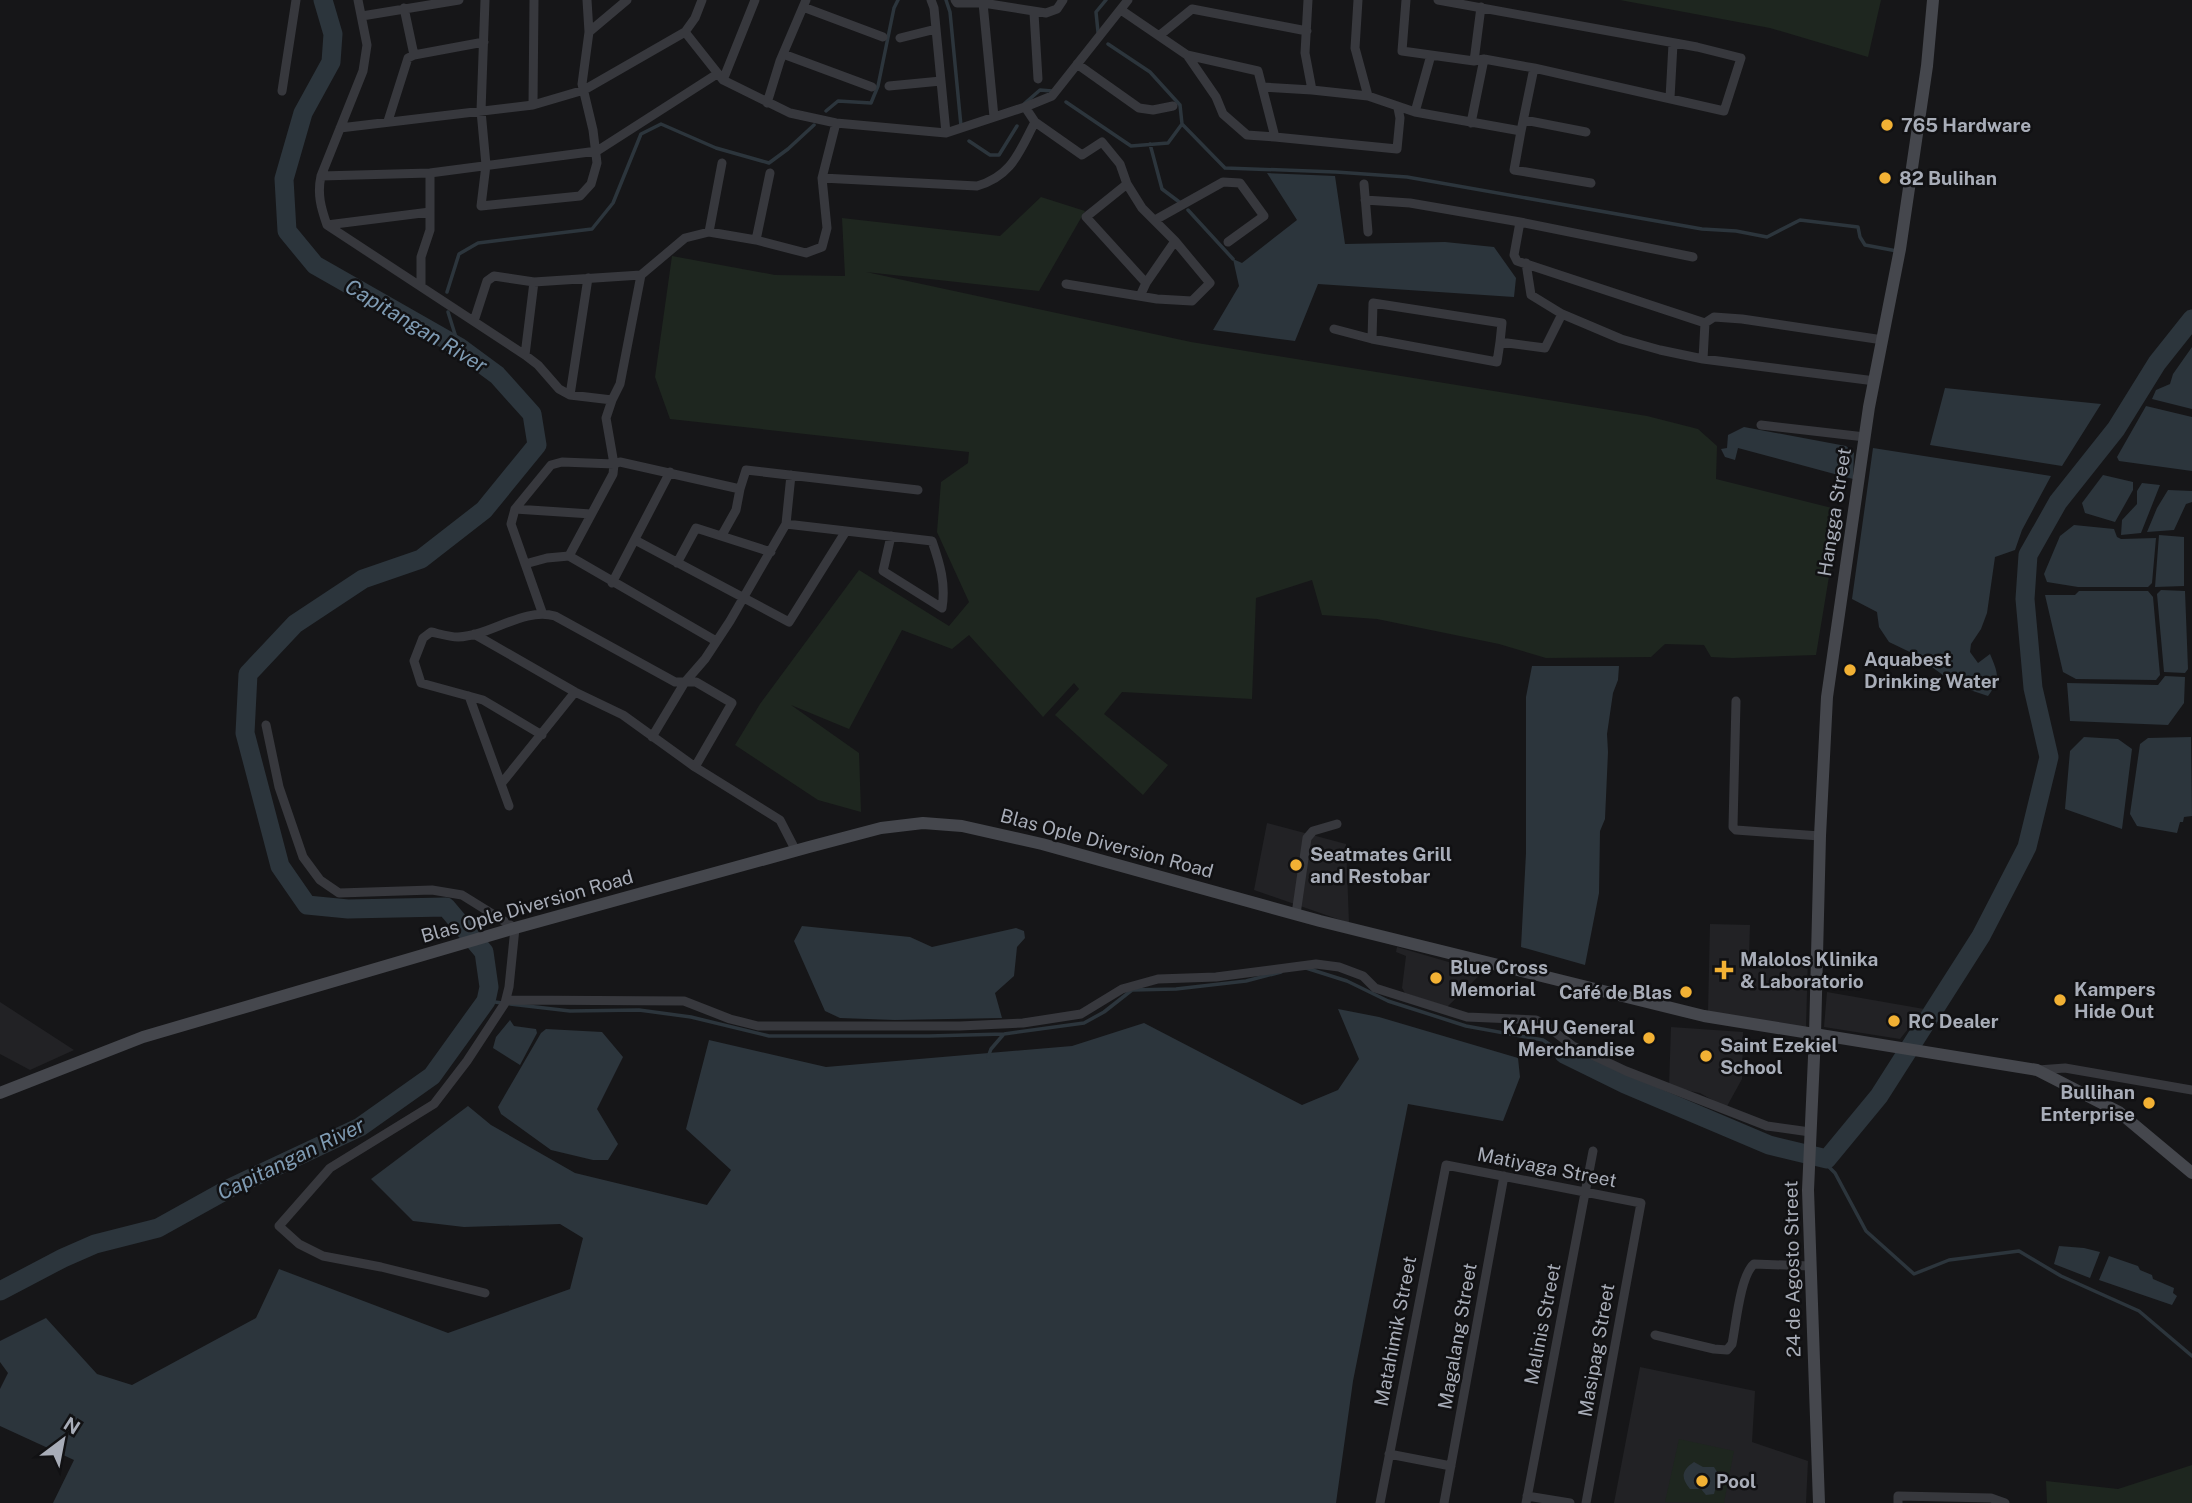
<svg xmlns="http://www.w3.org/2000/svg" width="2192" height="1503" viewBox="0 0 2192 1503" font-family="'Public Sans',sans-serif">
	<style>
		.built { fill: #222225 }
		.green { fill: #1e261f }
		.water { fill: #2c353c }
		.lines { fill: none; stroke-linecap: round; stroke-linejoin: round }
		.stream { stroke: #2c353c; stroke-width: 3.5 }
		.river { stroke: #2c353c; stroke-width: 19 }
		.street { stroke: #37383d; stroke-width: 9 }
		.secondary { stroke: #45474d; stroke-width: 12 }
		.poi-dot { fill: #f2b134; stroke: #111113; stroke-width: 2.5 }
		.labels { text-anchor: middle; stroke-width: 5; stroke-linejoin: round; paint-order: stroke }
		.poi-label { font-size: 19px; font-weight: bold; fill: #a8adb8; stroke: #111113; text-anchor: start }
		.street-label { font-size: 19px; fill: #a8adb8; stroke: #111113 }
		.water-label { font-size: 21px; font-style: italic; fill: #7f9bb3; stroke: #111113 }
	</style>
	<rect width="100%" height="100%" fill="#161618"/>
	<path class="built" d="M 1267,823 L 1346,844 L 1349,923 L 1254,890 Z
		M 1710,924 L 1750,925 L 1749,954 L 1808,956 L 1806,1028 L 1708,1012 Z
		M 1397,947 L 1483,972 L 1447,1007 L 1405,993 L 1402,988 L 1406,956 L 1396,952 Z
		M 1827,992 L 1924,1009 L 1900,1039 L 1824,1027 Z
		M 0,1002 L 74,1050 L 30,1070 L 0,1054 Z
		M 1671,1027 L 1743,1032 L 1742,1079 L 1726,1108 L 1700,1093 L 1669,1087 Z
		M 1640,1367 L 1755,1391 L 1752,1442 L 1808,1461 L 1806,1503 L 1614,1503 Z"/>
	<path class="green" d="M 1620,0 L 1881,0 L 1868,57 L 1770,28 Z
		M 1041,197 L 1085,211 L 1039,291 L 866,272 L 1191,342 L 1647,416 L 1698,429 L 1717,446 L 1716,479 L 1840,510 L 1816,655 L 1732,658 L 1711,657 L 1704,645 L 1665,644 L 1651,657 L 1546,658 L 1499,644 L 1377,619 L 1322,615 L 1312,580 L 1256,598 L 1252,699 L 1122,692 L 1104,714 L 1168,765 L 1143,795 L 1055,715 L 1079,689 L 1074,683 L 1043,717 L 969,635 L 952,649 L 902,630 L 849,729 L 791,705 L 859,753 L 861,812 L 818,800 L 735,745 L 760,704 L 859,570 L 949,626 L 969,602 L 937,532 L 941,482 L 968,463 L 969,452 L 670,419 L 655,377 L 672,256 L 775,275 L 845,276 L 842,218 L 1000,236 Z
		M 1679,1439 L 1734,1451 L 1724,1503 L 1665,1502 Z
		M 2192,1465 L 2192,1503 L 2047,1503 L 2046,1481 L 2118,1489 Z"/>
	<path class="water" d="M 1267,173 L 1335,176 L 1345,244 L 1445,242 L 1494,247 L 1516,278 L 1514,297 L 1318,284 L 1295,341 L 1213,330 L 1239,286 L 1233,259 L 1242,263 L 1297,220 Z
		M 2192,347 L 2192,409 L 2152,399 L 2156,390 L 2170,384 L 2173,374 Z
		M 1945,388 L 2101,404 L 2062,466 L 1930,445 Z
		M 2146,406 L 2192,417 L 2192,471 L 2119,461 L 2117,457 Z
		M 1744,427 L 1846,446 L 1854,453 L 1853,479 L 1738,448 L 1735,460 L 1725,457 L 1721,449 L 1727,448 L 1728,435 Z
		M 1873,448 L 2051,476 L 2022,530 L 2015,550 L 1995,557 L 1987,613 L 1981,629 L 1971,644 L 1970,652 L 1978,663 L 1990,654 C 1998,673 2001,679 1988,696 L 1958,686 L 1914,654 L 1889,642 L 1879,627 L 1877,612 L 1852,599 Z
		M 2103,475 L 2133,482 L 2133,490 L 2115,522 L 2085,513 L 2082,503 Z
		M 2142,483 L 2160,485 L 2141,533 L 2121,535 L 2122,520 L 2137,504 L 2137,491 Z
		M 2168,490 L 2192,491 L 2192,502 L 2186,504 L 2174,530 L 2147,532 L 2157,508 Z
		M 2074,525 L 2114,529 L 2117,537 L 2121,539 L 2156,538 L 2152,583 L 2148,587 L 2078,587 L 2047,582 L 2044,574 L 2060,536 Z
		M 2159,535 L 2184,537 L 2184,586 L 2155,587 Z
		M 2161,590 L 2185,591 L 2188,669 L 2185,673 L 2164,672 L 2157,594 Z
		M 2079,591 L 2148,591 L 2153,597 L 2160,675 L 2156,680 L 2076,679 L 2063,672 L 2045,595 L 2075,595 Z
		M 1532,666 L 1619,666 L 1618,680 L 1613,693 L 1607,734 L 1608,752 L 1605,819 L 1600,831 L 1599,893 L 1585,965 L 1521,947 L 1526,853 L 1526,697 Z
		M 2165,676 L 2185,677 L 2184,703 L 2168,725 L 2070,721 L 2067,683 L 2158,685 Z
		M 2084,737 L 2118,739 L 2132,749 L 2122,829 L 2065,809 L 2070,751 Z
		M 2191,737 L 2192,816 L 2184,817 L 2183,822 L 2180,822 L 2177,833 L 2137,826 L 2130,814 L 2140,744 L 2148,738 Z
		M 802,926 L 910,937 L 932,947 L 1016,928 L 1024,931 L 1025,938 L 1017,947 L 1014,976 L 995,993 L 1002,1018 L 895,1020 L 840,1018 L 825,1011 L 794,941 Z
		M 1338,1009 L 1379,1017 L 1518,1058 L 1520,1077 L 1503,1121 L 1408,1104 L 1353,1381 L 1336,1503 L 53,1503 L 74,1460 L 0,1426 L 0,1389 L 8,1373 L 0,1362 L 0,1341 L 46,1318 L 97,1374 L 132,1385 L 256,1318 L 279,1269 L 448,1333 L 570,1289 L 583,1238 L 560,1224 L 464,1227 L 413,1221 L 371,1179 L 468,1106 L 491,1125 L 575,1173 L 707,1205 L 731,1170 L 686,1129 L 709,1040 L 826,1067 L 1072,1046 L 1144,1023 L 1302,1105 L 1338,1090 L 1359,1059 Z
		M 510,1020 L 514,1026 L 536,1029 L 537,1033 L 520,1065 L 493,1048 L 496,1037 Z
		M 546,1029 L 602,1032 L 623,1057 L 597,1109 L 618,1144 L 608,1160 L 593,1160 L 551,1150 L 501,1114 L 498,1107 L 541,1033 Z
		M 2059,1246 L 2084,1248 L 2100,1252 L 2090,1278 L 2054,1264 Z
		M 2109,1256 L 2138,1266 L 2140,1270 L 2152,1275 L 2153,1279 L 2174,1288 L 2173,1293 L 2177,1296 L 2172,1305 L 2099,1280 Z
		M 1694,1462 L 1703,1467 L 1714,1467 L 1719,1475 L 1714,1494 L 1706,1495 L 1701,1489 L 1690,1489 C 1680,1477 1682,1470 1694,1462 Z"/>
	<g class="lines">
		<path class="stream" d="M 946,0 L 950,12 L 961,126
			M 1098,32 L 1096,12 L 1106,0
			M 1066,102 L 1131,146 L 1168,143 L 1182,124 L 1180,105 L 1150,72 L 1108,44
			M 1024,104 L 1040,90 L 1052,91
			M 826,111 L 838,101 L 871,103 L 878,86 L 894,8 L 898,0
			M 1182,124 L 1225,168 L 1336,172 L 1407,177 L 1702,229 L 1736,231 L 1767,237 L 1800,220 L 1858,227 L 1860,237 L 1865,245 L 1897,251
			M 969,141 L 990,155 L 999,155 L 1017,126
			M 1150,144 L 1162,189 L 1182,204
			M 1188,210 L 1233,259
			M 447,292 L 459,254 L 478,243 L 592,229 L 613,203 L 641,134 L 661,124 L 716,148 L 769,163 L 788,149 L 814,125
			M 448,312 L 459,347
			M 1306,968 L 1347,981 L 1388,1001 L 1466,1026 L 1543,1040 L 1564,1054
			M 486,1001 L 503,1003
			M 510,1004 L 570,1011 L 639,1010 L 691,1017 L 769,1036 L 929,1036 L 1004,1034 L 1084,1023 L 1104,1012 L 1132,990 L 1176,989 L 1246,981 L 1281,972
			M 988,1057 L 991,1049 L 1003,1035
			M 1820,1158 L 1835,1173 L 1866,1231 L 1914,1274 L 1949,1260 L 2019,1251 L 2061,1276 L 2139,1311 L 2192,1356"/>
		<path class="river" d="M 1564,1054 L 1625,1084 L 1769,1145 L 1827,1159 L 1879,1096 L 1981,936 L 2027,847 L 2049,757 L 2033,688 L 2025,599 L 2028,555 L 2058,502 L 2116,429 L 2157,363 L 2192,319
			M 0,1291 L 63,1258 L 95,1244 L 158,1228 L 230,1188 L 360,1127 L 432,1076 L 486,1001 L 489,987 L 484,952 L 446,907 L 348,909 L 307,905 L 280,866 L 245,733 L 248,674 L 295,624 L 363,579 L 421,559 L 484,510 L 537,445 L 532,414 L 497,375 L 459,347 L 315,265 L 287,231 L 284,179 L 303,113 L 331,62 L 333,34 L 323,0"/>
		<path class="street" d="M 358,0 L 367,45 L 363,71 L 321,176 C 317,194 321,208 327,225 L 525,355 L 538,365 L 559,389 L 570,395 L 612,400 L 620,384 L 641,275
			M 485,0 L 481,111 L 486,165 L 481,206 L 580,196 L 591,184 L 597,163 L 593,130 L 582,84 L 589,32 L 587,0
			M 931,0 L 934,8 L 946,133
			M 955,0 L 957,3 L 983,3 L 1046,13 L 1057,9 L 1063,0
			M 1308,0 L 1305,53 L 1312,90
			M 1358,0 L 1355,48 L 1368,96
			M 1406,0 L 1402,51 L 1474,61 L 1484,59 L 1534,68 L 1724,111 L 1741,58 L 1697,47 L 1438,0
			M 983,3 L 994,117
			M 803,7 L 883,37
			M 1121,10 L 1187,55 L 1258,71 L 1275,137 L 1397,149 L 1400,118 L 1398,108
			M 1034,13 L 1038,79
			M 362,16 L 459,0
			M 589,32 L 627,0
			M 685,32 L 723,80 L 790,113 L 836,123 L 946,133 L 1025,107 L 1052,96 L 1128,0
			M 1160,35 L 1192,9 L 1307,31
			M 900,38 L 936,29
			M 783,54 L 872,87
			M 414,55 L 484,42
			M 1187,55 L 1216,97 L 1223,114 L 1247,135 L 1275,137
			M 1474,61 L 1481,7
			M 1077,64 L 1139,108 L 1153,110 L 1173,106
			M 723,80 L 755,0
			M 889,86 L 941,81
			M 1263,87 L 1312,90 L 1368,96 L 1415,112 L 1521,131 L 1534,68
			M 282,91 L 296,0
			M 1670,98 L 1673,44
			M 767,103 L 780,61 L 806,0
			M 533,105 L 534,0
			M 1415,112 L 1431,55
			M 1524,120 L 1586,132
			M 388,121 L 408,58 L 414,55 L 404,8
			M 1035,122 L 1082,155 L 1102,142 L 1120,164 L 1127,184 L 1142,208 L 1175,241 L 1210,283 L 1192,301 L 1157,299 L 1066,284
			M 1471,123 L 1484,59
			M 340,128 L 533,105 L 584,90 L 685,32 L 695,18 L 702,0
			M 1521,131 L 1514,170 L 1591,183
			M 321,176 L 430,173 L 597,151 L 717,74
			M 822,178 L 977,186 C 1012,176 1019,152 1035,122 L 1025,107
			M 1127,184 L 1086,217 L 1146,283
			M 1364,184 L 1368,232
			M 1365,200 L 1410,203 L 1520,222
			M 1155,220 L 1223,182 L 1240,183 L 1264,216 L 1228,242
			M 327,225 L 430,212
			M 709,232 L 722,163
			M 756,240 L 770,173
			M 1693,257 L 1520,222 L 1514,255 L 1517,261 L 1705,323
			M 1526,263 L 1531,295 L 1562,314 L 1621,339 L 1660,350 L 1703,359 L 1875,381
			M 421,286 L 421,257 L 430,230 L 430,173
			M 1140,296 L 1146,283 L 1175,241
			M 474,321 L 487,281 L 494,276 L 534,282 L 641,275 L 685,238 L 709,232 L 756,240 L 806,253 L 822,247 L 827,228 L 822,178 L 836,123
			M 1334,329 L 1372,339 L 1497,362 L 1500,342 L 1545,348 L 1562,314
			M 1372,339 L 1373,303 L 1502,323 L 1500,342
			M 525,355 L 534,282
			M 1703,359 L 1705,323 L 1714,317 L 1742,319 L 1883,340
			M 570,395 L 588,278
			M 1761,425 L 1865,437
			M 515,509 L 591,514
			M 786,524 L 846,531
			M 722,535 L 736,510 L 740,489
			M 635,540 L 789,622 L 846,531 L 932,541 C 940,564 946,584 942,608 L 883,571 L 891,536
			M 569,556 L 613,474 L 614,464 L 606,418 L 612,400
			M 677,563 L 696,528 L 771,552
			M 525,564 L 547,558 L 569,556 L 716,641
			M 612,583 L 670,472
			M 542,612 L 511,524 L 515,509 L 551,465 L 562,462 L 614,464 L 620,462 L 740,489 L 746,470 L 918,490
			M 474,634 L 575,692 L 623,715 L 695,767 L 780,820 L 796,851
			M 469,696 L 509,806
			M 1736,701 L 1733,827 L 1736,830 L 1820,836
			M 266,725 L 279,787 L 303,857 L 320,880 L 339,893 L 432,890 L 462,895 L 515,928 L 509,987 L 505,1003 L 467,1061 L 434,1104 L 330,1168 L 279,1226 L 299,1244 L 323,1256 L 381,1267 L 485,1293
			M 542,735 L 483,700 L 421,683 L 414,661 L 423,638 L 431,632 C 440,634 450,637 458,637 C 491,636 523,607 555,616 L 675,682 L 696,682 L 732,703 L 695,767
			M 652,737 L 685,682 L 705,659 L 730,621 L 786,524 L 791,475
			M 501,784 L 575,692
			M 1296,914 L 1307,838 L 1313,831 L 1337,824
			M 506,1000 L 684,1001 L 730,1019 L 758,1026 L 960,1026 L 1023,1023 L 1081,1014 L 1122,989 L 1158,979 L 1216,977 L 1316,964 L 1339,967 L 1363,976 L 1375,988 L 1467,1017 L 1536,1020 L 1544,1024 L 1573,1046 L 1626,1071 L 1767,1126 L 1810,1132
			M 2038,1070 L 2065,1068 L 2192,1090
			M 1655,1335 L 1714,1349 L 1727,1350 L 1732,1344 C 1736,1325 1740,1276 1754,1264 L 1810,1266
			M 1389,1454 L 1451,1466
			M 1527,1496 L 1570,1503
			M 1380,1503 L 1446,1165 L 1641,1203 L 1586,1503
			M 1444,1503 L 1504,1176
			M 1526,1503 L 1593,1151
			M 1898,1503 L 1898,1496 L 1991,1498 L 2005,1503"/>
		<path class="secondary" d="M 0,1093 L 143,1037 L 515,928 L 809,847 L 881,828 L 923,823 L 962,826 L 1042,844 L 1320,921 L 1704,1016 L 2037,1070 L 2119,1112 L 2192,1173
			M 1819,1503 L 1808,1190 L 1815,1035 L 1820,836 L 1827,697 L 1869,407 L 1900,249 L 1927,66 L 1933,0"/>
	</g>
	<g class="poi-dot">
		<circle cx="1887" cy="125" r="7"/>
		<circle cx="1885" cy="178" r="7"/>
		<circle cx="1850" cy="670" r="7"/>
		<circle cx="1296" cy="865" r="7"/>
		<path d="M1720.5 959.5h7v7h7v7h-7v7h-7v-7h-7v-7h7z"/>
		<circle cx="1436" cy="978" r="7"/>
		<circle cx="1686" cy="992" r="7"/>
		<circle cx="2060" cy="1000" r="7"/>
		<circle cx="1894" cy="1021" r="7"/>
		<circle cx="1649" cy="1038" r="7"/>
		<circle cx="1706" cy="1056" r="7"/>
		<circle cx="2149" cy="1103" r="7"/>
		<circle cx="1702" cy="1481" r="7"/>
	</g>
	<g class="labels">
		<g class="poi-label">
			<text x="1901" y="132">765 Hardware</text>
			<text x="1899" y="185">82 Bulihan</text>
			<text x="1864" y="666">Aquabest<tspan x="1864" dy="22">Drinking Water</tspan></text>
			<text x="1310" y="861">Seatmates Grill<tspan x="1310" dy="22">and Restobar</tspan></text>
			<text x="1740" y="966">Malolos Klinika<tspan x="1740" dy="22">&amp; Laboratorio</tspan></text>
			<text x="1450" y="974">Blue Cross<tspan x="1450" dy="22">Memorial</tspan></text>
			<text x="2074" y="996">Kampers<tspan x="2074" dy="22">Hide Out</tspan></text>
			<text x="1672" y="999" text-anchor="end">Café de Blas</text>
			<text x="1908" y="1028">RC Dealer</text>
			<text x="1635" y="1034" text-anchor="end">KAHU General<tspan x="1635" dy="22">Merchandise</tspan></text>
			<text x="1720" y="1052">Saint Ezekiel<tspan x="1720" dy="22">School</tspan></text>
			<text x="2135" y="1099" text-anchor="end">Bullihan<tspan x="2135" dy="22">Enterprise</tspan></text>
			<text x="1716" y="1488">Pool</text>
		</g>
		<g class="street-label">
			<text transform="translate(1834 512) rotate(-81)" y="7">Hangga Street</text>
			<text transform="translate(1107 843) rotate(15)" y="7">Blas Ople Diversion Road</text>
			<text transform="translate(527 906) rotate(-16)" y="7">Blas Ople Diversion Road</text>
			<text transform="translate(1547 1167) rotate(11)" y="7">Matiyaga Street</text>
			<text transform="translate(1792 1269) rotate(-91)" y="7">24 de Agosto Street</text>
			<text transform="translate(1542 1324) rotate(-79)" y="7">Malinis Street</text>
			<text transform="translate(1395 1331) rotate(-79)" y="7">Matahimik Street</text>
			<text transform="translate(1457 1336) rotate(-80)" y="7">Magalang Street</text>
			<text transform="translate(1596 1350) rotate(-80)" y="7">Masipag Street</text>
		</g>
		<g class="water-label">
			<text transform="translate(416 326) rotate(31)" y="7">Capitangan River</text>
			<text transform="translate(291 1159) rotate(-26)" y="7">Capitangan River</text>
		</g>
	</g>
	<g transform="translate(63 1440) rotate(32)" stroke="#111113" stroke-width="5" paint-order="stroke">
	<path d="M0-5L12 26L0 18L-12 26Z" fill="#a8adb8"/>
	<text y="-10" font-size="19" font-weight="bold" text-anchor="middle" fill="#a8adb8">N</text>
	</g>
</svg>
